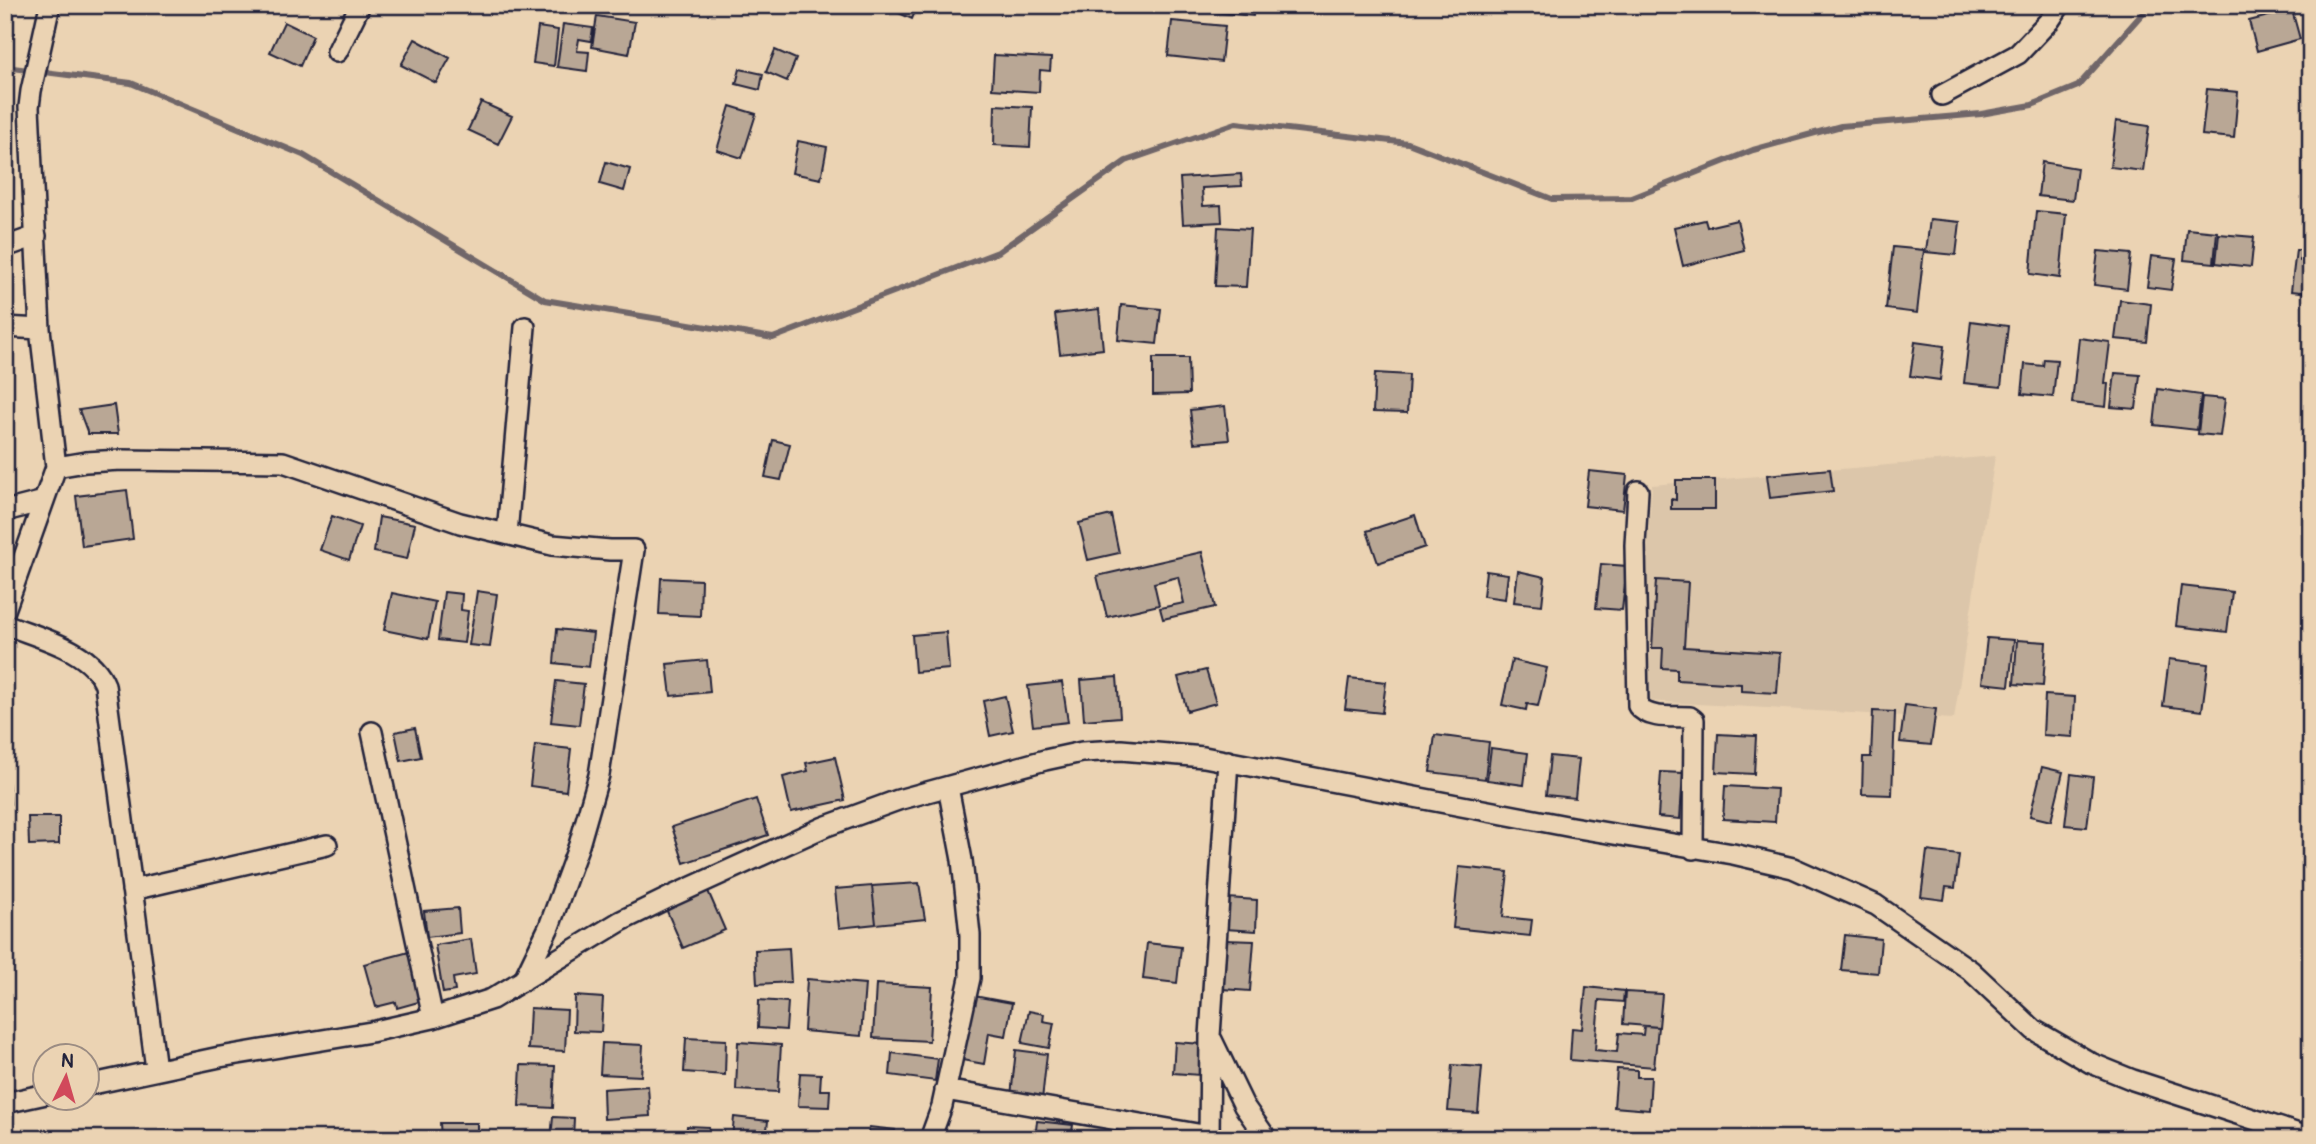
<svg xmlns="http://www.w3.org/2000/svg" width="2316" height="1144" viewBox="0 0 2316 1144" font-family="Pangolin,sans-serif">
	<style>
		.built { fill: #dcc6aa }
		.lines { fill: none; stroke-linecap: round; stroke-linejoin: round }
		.stream { stroke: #706669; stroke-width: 6 }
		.building { fill: #b9a795; stroke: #22223b; stroke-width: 2 }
		.minor-casing { stroke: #22223b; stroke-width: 24 }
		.minor { stroke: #ebd3b3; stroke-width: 19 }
	</style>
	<rect width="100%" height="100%" fill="#ebd3b3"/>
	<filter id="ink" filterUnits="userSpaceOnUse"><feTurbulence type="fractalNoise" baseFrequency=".0143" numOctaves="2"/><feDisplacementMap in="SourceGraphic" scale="14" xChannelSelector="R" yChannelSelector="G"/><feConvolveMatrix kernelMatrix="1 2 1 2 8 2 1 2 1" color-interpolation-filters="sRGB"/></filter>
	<g filter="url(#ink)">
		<path class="built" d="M 1995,456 L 1954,719 L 1646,701 L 1647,549 L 1652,485 Z"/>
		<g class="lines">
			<path class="stream" d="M 5,67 L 131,83 L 303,155 L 545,300 L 773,338 L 998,252 L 1126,161 L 1236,123 L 1408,143 L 1552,199 L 1632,198 L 1753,150 L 1841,126 L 1981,114 L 2032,105 L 2078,86 L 2150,5"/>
		</g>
		<path class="building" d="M 881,5 L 918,5 L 912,19 Z
			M 1190,5 L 1254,5 L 1253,16 L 1190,10 Z
			M 2292,10 L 2300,39 L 2257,51 L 2249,21 Z
			M 597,16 L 635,22 L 629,54 L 592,47 Z
			M 1172,21 L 1225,26 L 1221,62 L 1168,56 Z
			M 284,22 L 313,36 L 300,66 L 270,52 Z
			M 563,24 L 593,28 L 591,41 L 579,39 L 577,51 L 589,52 L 587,71 L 557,67 Z
			M 538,27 L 558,30 L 554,66 L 533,63 Z
			M 415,39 L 450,58 L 436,83 L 401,65 Z
			M 775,50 L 796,59 L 787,81 L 766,72 Z
			M 994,55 L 1051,58 L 1050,71 L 1040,70 L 1039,92 L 992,89 Z
			M 740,69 L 763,74 L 760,90 L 736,84 Z
			M 2207,89 L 2238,92 L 2234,138 L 2202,135 Z
			M 481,102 L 512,116 L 498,144 L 468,130 Z
			M 995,105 L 1032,107 L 1030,147 L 994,145 Z
			M 730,106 L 756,114 L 742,158 L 717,150 Z
			M 2116,121 L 2149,126 L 2143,171 L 2110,167 Z
			M 798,141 L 827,147 L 821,179 L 792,173 Z
			M 606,162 L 630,169 L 624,191 L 600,184 Z
			M 2042,162 L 2077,168 L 2073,200 L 2038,196 Z
			M 1241,174 L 1242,186 L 1202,188 L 1203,206 L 1221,205 L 1222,222 L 1183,224 L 1180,178 Z
			M 2036,211 L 2066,214 L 2060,278 L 2030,274 Z
			M 1930,219 L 1960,222 L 1956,255 L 1926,252 Z
			M 1705,220 L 1707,227 L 1737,220 L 1744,250 L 1683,266 L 1674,227 Z
			M 1218,227 L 1250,229 L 1246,287 L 1215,286 Z
			M 2187,229 L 2217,232 L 2214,263 L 2184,260 Z
			M 2219,234 L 2254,237 L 2251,267 L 2216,263 Z
			M 1893,247 L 1924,250 L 1917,313 L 1886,309 Z
			M 2296,250 L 2301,250 L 2300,261 L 2308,262 L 2311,250 L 2311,293 L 2291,291 Z
			M 2098,251 L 2131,254 L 2127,289 L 2094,285 Z
			M 2151,256 L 2176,259 L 2171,290 L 2147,287 Z
			M 2120,300 L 2151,304 L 2147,342 L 2115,339 Z
			M 1121,305 L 1161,309 L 1157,344 L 1118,340 Z
			M 1099,309 L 1103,349 L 1060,354 L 1055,314 Z
			M 1971,321 L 2008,326 L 2001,387 L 1964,383 Z
			M 2079,338 L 2110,342 L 2105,383 L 2108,384 L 2106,407 L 2072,403 Z
			M 1915,342 L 1944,346 L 1940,380 L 1910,376 Z
			M 1153,358 L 1188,358 L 1189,394 L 1153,395 Z
			M 2044,359 L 2057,360 L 2053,397 L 2022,394 L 2025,364 L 2043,366 Z
			M 1375,373 L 1409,375 L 1407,413 L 1373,412 Z
			M 2115,373 L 2140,375 L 2136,409 L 2111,407 Z
			M 2158,389 L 2201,395 L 2197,430 L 2154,425 Z
			M 2202,397 L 2225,399 L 2220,436 L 2198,434 Z
			M 114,405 L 118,434 L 88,434 L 79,410 Z
			M 1225,406 L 1229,440 L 1194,443 L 1190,410 Z
			M 773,440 L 790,444 L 781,480 L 765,477 Z
			M 1830,469 L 1833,491 L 1770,498 L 1767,475 Z
			M 1589,471 L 1627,475 L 1623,510 L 1585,506 Z
			M 1676,480 L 1715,480 L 1715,509 L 1671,509 L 1671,499 L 1676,500 Z
			M 127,490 L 133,539 L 82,546 L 76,496 Z
			M 1111,515 L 1119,553 L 1088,560 L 1079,523 Z
			M 1415,515 L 1425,547 L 1378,563 L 1367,531 Z
			M 332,516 L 360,526 L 349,560 L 320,550 Z
			M 379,517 L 415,524 L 407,559 L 374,552 Z
			M 1202,552 L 1215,607 L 1163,619 L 1160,608 L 1184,603 L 1178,577 L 1154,583 L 1159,605 L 1107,617 L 1097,576 Z
			M 1601,564 L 1627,566 L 1622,610 L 1596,608 Z
			M 1486,571 L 1508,574 L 1505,599 L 1483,596 Z
			M 1518,571 L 1545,577 L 1542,605 L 1514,602 Z
			M 661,578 L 701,580 L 700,616 L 659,614 Z
			M 1656,580 L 1688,582 L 1684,647 L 1780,653 L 1777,693 L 1741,691 L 1741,684 L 1677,680 L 1677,669 L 1662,668 L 1663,648 L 1652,648 Z
			M 2181,586 L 2232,592 L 2227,632 L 2176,626 Z
			M 477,591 L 497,594 L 490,647 L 469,645 Z
			M 444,592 L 462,594 L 461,610 L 468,611 L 464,643 L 438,640 Z
			M 392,593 L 435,602 L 428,639 L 384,630 Z
			M 557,629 L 593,633 L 589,667 L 554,663 Z
			M 946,632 L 949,669 L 915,672 L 912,635 Z
			M 1987,638 L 2014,640 L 2009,686 L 1982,683 Z
			M 2017,640 L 2046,642 L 2043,686 L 2014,684 Z
			M 2169,659 L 2208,664 L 2202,711 L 2163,706 Z
			M 707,660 L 710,692 L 671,696 L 667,664 Z
			M 1512,660 L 1547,668 L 1538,706 L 1527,704 L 1526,710 L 1502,705 Z
			M 1206,670 L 1216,703 L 1187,711 L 1178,677 Z
			M 1117,677 L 1120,717 L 1084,720 L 1081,680 Z
			M 1349,678 L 1386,682 L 1382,713 L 1345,709 Z
			M 556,681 L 584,684 L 579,725 L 551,722 Z
			M 1062,682 L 1068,722 L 1033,726 L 1028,686 Z
			M 2045,695 L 2075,697 L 2073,737 L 2043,735 Z
			M 1005,696 L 1013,731 L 990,736 L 983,701 Z
			M 1905,705 L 1936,709 L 1931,745 L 1900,742 Z
			M 1873,711 L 1895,712 L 1892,795 L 1862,794 L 1863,757 L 1871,757 Z
			M 415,728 L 421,757 L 401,761 L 395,732 Z
			M 1718,734 L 1756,736 L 1754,774 L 1716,772 Z
			M 1435,735 L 1489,742 L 1485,779 L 1430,772 Z
			M 535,745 L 571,749 L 566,791 L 530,786 Z
			M 5,748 L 10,804 L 5,805 Z
			M 1491,748 L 1528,753 L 1524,785 L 1487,780 Z
			M 1550,756 L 1579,759 L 1575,798 L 1546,795 Z
			M 835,757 L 845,800 L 791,812 L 783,777 L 808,771 L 806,763 Z
			M 2042,767 L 2063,772 L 2051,821 L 2030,816 Z
			M 1661,772 L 1683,773 L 1680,819 L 1658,817 Z
			M 2071,774 L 2093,777 L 2087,827 L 2065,825 Z
			M 1725,786 L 1777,789 L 1775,822 L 1723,819 Z
			M 756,799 L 768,835 L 684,863 L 672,827 Z
			M 28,817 L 59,817 L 59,844 L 29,845 Z
			M 1927,851 L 1959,855 L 1955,888 L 1946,887 L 1944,900 L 1921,897 Z
			M 1459,867 L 1508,872 L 1503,917 L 1532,920 L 1530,936 L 1453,928 Z
			M 919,883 L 925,919 L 876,924 L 872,886 Z
			M 872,886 L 876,924 L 839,928 L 835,889 Z
			M 708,891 L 725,930 L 683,948 L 666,909 Z
			M 1227,898 L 1257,900 L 1256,931 L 1225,929 Z
			M 458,908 L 460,933 L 427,937 L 424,911 Z
			M 1845,935 L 1881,939 L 1878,973 L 1841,970 Z
			M 471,939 L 476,974 L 453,978 L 455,991 L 443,993 L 435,945 Z
			M 1225,940 L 1254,941 L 1250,991 L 1222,989 Z
			M 1147,943 L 1181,947 L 1177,983 L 1143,979 Z
			M 789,948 L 791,982 L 757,984 L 755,950 Z
			M 409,952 L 422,1001 L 397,1008 L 396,1002 L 376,1007 L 364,964 Z
			M 807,979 L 865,984 L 861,1036 L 804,1031 Z
			M 876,984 L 932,987 L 929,1041 L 873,1038 Z
			M 1586,987 L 1624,991 L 1623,1002 L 1599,1000 L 1595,1050 L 1617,1052 L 1619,1033 L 1643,1035 L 1644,1026 L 1658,1027 L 1654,1067 L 1570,1060 L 1572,1028 L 1582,1029 Z
			M 1625,992 L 1662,994 L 1659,1027 L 1623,1024 Z
			M 575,996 L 603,998 L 601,1032 L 574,1031 Z
			M 974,996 L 1012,1003 L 1006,1036 L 989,1033 L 984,1064 L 962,1060 Z
			M 759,1000 L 788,1002 L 786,1030 L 758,1028 Z
			M 530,1008 L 567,1010 L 565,1051 L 528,1049 Z
			M 1029,1011 L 1044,1014 L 1043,1021 L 1054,1023 L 1049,1048 L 1022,1043 Z
			M 686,1038 L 726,1040 L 725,1075 L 684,1072 Z
			M 738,1042 L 781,1045 L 778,1092 L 736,1090 Z
			M 1175,1042 L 1202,1044 L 1200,1075 L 1173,1073 Z
			M 602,1043 L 643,1045 L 641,1076 L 600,1074 Z
			M 1016,1050 L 1047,1054 L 1042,1100 L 1011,1096 Z
			M 892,1053 L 938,1059 L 935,1081 L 890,1075 Z
			M 521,1065 L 555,1066 L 553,1108 L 519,1106 Z
			M 1452,1065 L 1482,1067 L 1478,1113 L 1448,1111 Z
			M 1617,1069 L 1637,1070 L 1637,1077 L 1651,1077 L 1649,1110 L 1614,1107 Z
			M 800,1073 L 821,1074 L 820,1090 L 830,1090 L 829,1107 L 798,1106 Z
			M 648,1086 L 650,1116 L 604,1119 L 603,1089 Z
			M 553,1117 L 574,1118 L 573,1138 L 578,1139 L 551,1139 Z
			M 734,1117 L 768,1121 L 766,1139 L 732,1139 Z
			M 1037,1121 L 1073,1125 L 1071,1139 L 1035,1139 Z
			M 440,1123 L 477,1123 L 477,1139 L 441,1139 Z
			M 687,1126 L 709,1127 L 708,1139 L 686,1139 Z
			M 869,1127 L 895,1130 L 894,1139 L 868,1139 Z
			M 944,1130 L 974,1133 L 974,1139 L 943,1139 Z"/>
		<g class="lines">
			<defs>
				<path id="minor" d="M 337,52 L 360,5
					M 1942,95 L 2018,54 L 2050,20 L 2060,5
					M 5,247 L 36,236
					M 5,327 L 40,329
					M 56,467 L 86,462 L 121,460 L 283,462 L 460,523 L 552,545 L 610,550 L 634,550 L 599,775 L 579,845 L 549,927 L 523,981
					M 1638,491 L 1635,545 L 1638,706 C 1649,720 1674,716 1690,717 L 1694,720 L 1693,849
					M 5,511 L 44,501
					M 507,534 L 525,327
					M 5,610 L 56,467 L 40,329 L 29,107 L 31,91 L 50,5
					M 5,624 C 39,638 91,649 105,685 L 156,1069
					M 372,732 L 433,1018
					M 132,890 L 327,845
					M 1212,1040 L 1244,1106 L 1267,1139
					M 88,1085 L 220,1057 L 371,1032 L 433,1018 L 492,999 L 621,921 L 670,897 L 824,827 L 898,800 L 1045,760 L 1082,752 L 1121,750 L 1204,757 L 1572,827 L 1733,854 L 1793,868 L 1876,905 L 1970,970 L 2034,1030 L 2091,1063 L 2133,1080 L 2311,1138
					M 945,1090 L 1209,1136
					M 5,1103 L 46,1094
					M 930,1139 L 942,1106 L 970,978 L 970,935 L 962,860 L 948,787
					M 1209,1139 L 1210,1036 L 1228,761"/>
			</defs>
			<use href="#minor" class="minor-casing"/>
			<use href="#minor" class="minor"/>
		</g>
	</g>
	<rect width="2316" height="1144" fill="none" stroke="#ebd3b3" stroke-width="28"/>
	<rect x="14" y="14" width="2288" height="1116" fill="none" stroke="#22223b" stroke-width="2.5" filter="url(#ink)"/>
	<g transform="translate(66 1077) rotate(5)"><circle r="33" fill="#ebd3b3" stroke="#9b8c83" stroke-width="2"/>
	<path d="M0-5L12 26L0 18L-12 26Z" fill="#d1495b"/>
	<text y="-10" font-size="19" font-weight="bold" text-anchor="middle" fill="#22223b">N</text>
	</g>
</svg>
